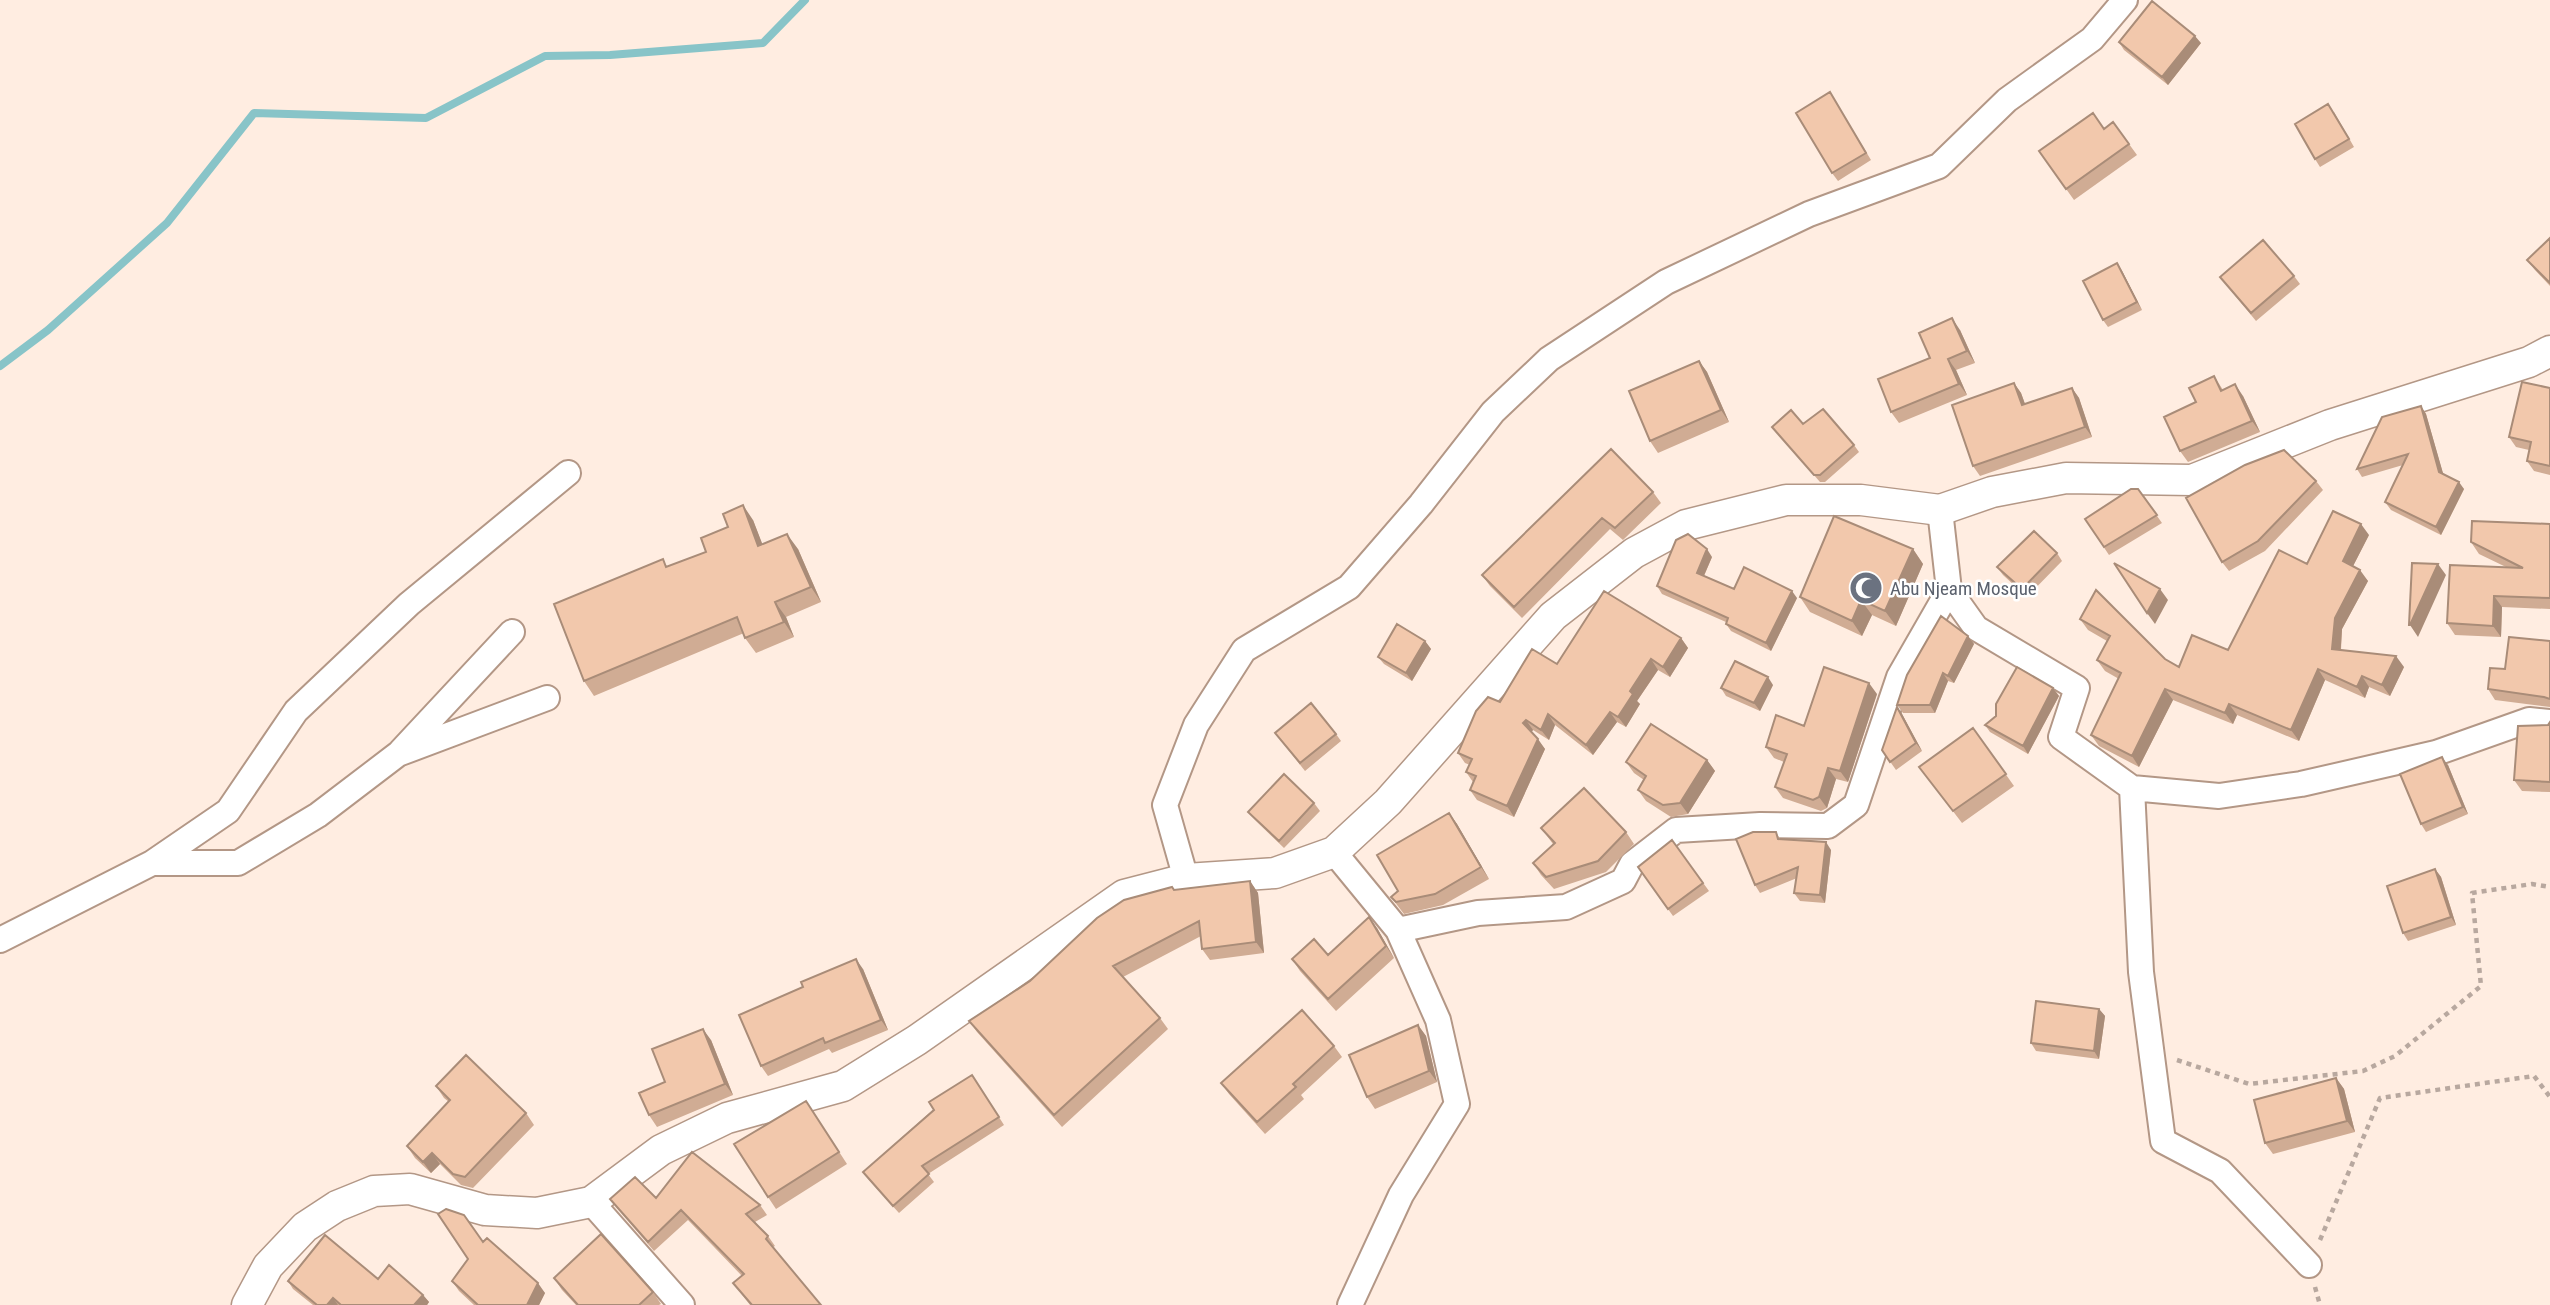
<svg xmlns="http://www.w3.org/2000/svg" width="2550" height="1305" viewBox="0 0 2550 1305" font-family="'Roboto Condensed',sans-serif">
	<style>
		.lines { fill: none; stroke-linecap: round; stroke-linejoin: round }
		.stream { stroke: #88c4c8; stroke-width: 8 }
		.minor-casing { stroke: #b39786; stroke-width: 28 }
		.tertiary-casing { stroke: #b39786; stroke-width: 33 }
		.path { stroke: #b8a89f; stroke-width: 4.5; stroke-dasharray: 5 5; stroke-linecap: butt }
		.minor { stroke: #fff; stroke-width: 24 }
		.tertiary { stroke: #fff; stroke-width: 30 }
		.wall { fill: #d0ac94 }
		.shaded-wall { fill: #a98c78 }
		.building { fill: #f2c8ac; stroke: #a98c78; stroke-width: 2 }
		.labels { text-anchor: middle; stroke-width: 5; stroke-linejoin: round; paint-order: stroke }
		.worship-label { font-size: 19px; fill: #5b616d; stroke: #fff; text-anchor: start }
	</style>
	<rect width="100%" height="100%" fill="#ffede1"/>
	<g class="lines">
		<path class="stream" d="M 0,366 L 48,330 L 167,223 L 254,113 L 426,118 L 545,56 L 610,55 L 763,43 L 805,0"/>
		<defs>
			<path id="minor" d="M 1940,510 L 1949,590 L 1976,628 L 2077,688 L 2061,737 L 2132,788 L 2141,972 L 2163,1141 L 2220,1171 L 2309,1265
				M 401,751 L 512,632
				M 2132,788 L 2219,796 L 2301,784 L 2436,753 L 2529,720 L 2550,722
				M 1334,852 L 1398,930 L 1438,1020 L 1457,1104 L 1401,1195 L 1350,1305
				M 152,863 L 228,811 L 296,711 L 409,604 L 568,473
				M 1186,879 L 1165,805 L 1196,725 L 1244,650 L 1349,587 L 1421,504 L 1493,412 L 1549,359 L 1666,282 L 1809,214 L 1939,166 L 2007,100 L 2092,39 L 2125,0
				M 1398,930 L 1478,913 L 1566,907 L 1623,881 L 1632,864 L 1676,830 L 1760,825 L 1828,826 L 1856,805 L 1899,677 L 1949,590
				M 0,940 L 152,863 L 238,863 L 318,815 L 398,754 L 547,698
				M 591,1202 L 682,1305"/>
			<path id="tertiary" d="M 247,1305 L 268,1266 L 305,1227 L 337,1206 L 374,1191 L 410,1189 L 485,1210 L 537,1213 L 591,1202 L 661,1150 L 727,1118 L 843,1086 L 917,1040 L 1124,895 L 1186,879 L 1275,873 L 1334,852 L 1388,802 L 1553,616 L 1634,553 L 1686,525 L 1786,500 L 1861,500 L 1940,510 L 1992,492 L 2066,478 L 2192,480 L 2330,425 L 2529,362 L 2550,351"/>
		</defs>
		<use href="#minor" class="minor-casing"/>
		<use href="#tertiary" class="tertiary-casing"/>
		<path class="path" d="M 2177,1060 L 2249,1084 L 2363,1071 L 2395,1056 L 2481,986 L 2472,893 L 2532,884 L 2550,887
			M 2320,1240 L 2380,1098 L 2534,1076 L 2550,1097
			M 2315,1287 L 2320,1305"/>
		<use href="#minor" class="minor"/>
		<use href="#tertiary" class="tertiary"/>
	</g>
	<path class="wall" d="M 2119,42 L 2201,43 L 2168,85 L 2124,50 Z
		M 1830,92 L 1871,160 L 1838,181 L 1832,173 Z
		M 2334,112 L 2354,147 L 2320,167 L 2315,159 Z
		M 2113,122 L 2137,155 L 2074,200 L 2039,151 L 2104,129 Z
		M 2550,238 L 2550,286 L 2535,270 L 2527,260 Z
		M 2117,263 L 2122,271 L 2142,310 L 2108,327 L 2103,320 Z
		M 2294,276 L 2300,284 L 2256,321 L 2220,277 Z
		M 1960,330 L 1975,363 L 1956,370 L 1967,395 L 1899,423 L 1891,412 L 1930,358 Z
		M 1699,361 L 1707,372 L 1729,422 L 1658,453 L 1650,441 Z
		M 2214,376 L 2223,390 L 2243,396 L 2260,432 L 2188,462 L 2180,451 L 2196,402 Z
		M 2014,383 L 2021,393 L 2025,404 L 2072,388 L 2079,398 L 2092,437 L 1980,476 L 1973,466 Z
		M 2550,388 L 2550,475 L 2534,471 L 2527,461 L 2529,450 L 2516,447 L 2509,437 Z
		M 2421,406 L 2426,414 L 2443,474 L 2464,489 L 2441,535 L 2391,510 L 2385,502 L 2403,465 L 2362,477 L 2357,469 Z
		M 1803,424 L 1854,445 L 1859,452 L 1825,482 L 1820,482 L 1772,427 Z
		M 2316,481 L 2323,490 L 2265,551 L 2229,571 L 2222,562 Z
		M 2138,489 L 2162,523 L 2109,555 L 2085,519 Z
		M 1653,492 L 1661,503 L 1623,540 L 1610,529 L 1522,618 L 1490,586 L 1482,575 Z
		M 753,520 L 762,544 L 798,549 L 821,602 L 786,617 L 794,637 L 756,653 L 745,638 L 744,633 L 594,696 L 584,681 L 668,566 L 706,552 Z
		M 2550,524 L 2550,609 L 2502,607 L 2501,637 L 2455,635 L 2447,623 L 2506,567 L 2479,554 L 2471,542 Z
		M 2369,535 L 2353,566 L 2368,581 L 2342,629 L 2341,650 L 2404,667 L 2390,696 L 2369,687 L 2365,698 L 2325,680 L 2299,741 L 2237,715 L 2233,724 L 2173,700 L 2139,767 L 2099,746 L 2091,735 L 2119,679 L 2105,671 L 2097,660 L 2107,641 L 2088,630 L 2080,619 L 2165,659 L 2179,667 L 2228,650 L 2307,564 Z
		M 1913,549 L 1923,564 L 1896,626 L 1872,615 L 1862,636 L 1810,612 L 1800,597 Z
		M 2057,553 L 2062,561 L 2027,597 L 2003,575 L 1997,567 Z
		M 1712,557 L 1704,576 L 1734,589 L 1797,598 L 1771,651 L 1731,631 L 1726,624 L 1726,622 L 1662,594 L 1657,586 Z
		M 1968,636 L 1974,644 L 1954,683 L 1948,681 L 1935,713 L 1903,713 L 1897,705 Z
		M 1681,638 L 1688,648 L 1670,677 L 1658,670 L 1637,701 L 1640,704 L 1626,727 L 1617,722 L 1593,755 L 1555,725 L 1549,740 L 1533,730 L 1531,732 L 1545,749 L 1514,817 L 1477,800 L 1470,790 L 1473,782 L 1466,772 L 1470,765 L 1465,763 L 1458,753 L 1500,702 L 1557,664 Z
		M 1425,641 L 1431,649 L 1412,681 L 1384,664 L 1378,657 Z
		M 2550,641 L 2550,707 L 2495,700 L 2488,689 L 2505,669 Z
		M 1773,685 L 1760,711 L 1726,696 L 1721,688 Z
		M 2053,688 L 2059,696 L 2028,754 L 1990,732 L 1985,725 Z
		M 1877,694 L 1848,782 L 1836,779 L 1827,808 L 1821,811 L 1783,798 L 1775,787 L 1784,762 L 1774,758 L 1766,747 L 1804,726 Z
		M 1902,714 L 1922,751 L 1896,770 L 1882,750 Z
		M 2550,722 L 2550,792 L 2522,791 L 2514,780 Z
		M 1973,728 L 2014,786 L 1962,823 L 1919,767 Z
		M 1275,733 L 1336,734 L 1341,741 L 1305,771 Z
		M 1707,760 L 1715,771 L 1688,814 L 1671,817 L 1646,801 L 1638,790 L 1644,780 L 1634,773 L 1626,762 Z
		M 2448,765 L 2468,814 L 2426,832 L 2421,824 Z
		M 1314,803 L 1320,811 L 1284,848 L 1254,819 L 1248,812 Z
		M 1449,813 L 1457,824 L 1489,879 L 1443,905 L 1404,914 L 1391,897 L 1398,891 Z
		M 1541,828 L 1626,832 L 1634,844 L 1606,872 L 1554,889 L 1541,875 L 1533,863 L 1553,844 Z
		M 1776,832 L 1780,839 L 1831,850 L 1825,903 L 1800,901 L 1794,893 L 1797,878 L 1760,893 L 1755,885 Z
		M 1672,840 L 1709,891 L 1673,916 L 1638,867 Z
		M 2435,869 L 2441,877 L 2456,925 L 2408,941 L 2403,933 Z
		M 1250,881 L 1258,893 L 1264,953 L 1210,960 L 1202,949 L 1201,936 L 1123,977 L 1160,1018 L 1168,1029 L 1062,1127 L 977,1032 L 969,1021 L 1174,890 Z
		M 1377,928 L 1394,958 L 1336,1011 L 1300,971 L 1292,959 L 1328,955 Z
		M 863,969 L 888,1030 L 832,1053 L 829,1049 L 768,1076 L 761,1066 Z
		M 2099,1009 L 2105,1016 L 2099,1059 L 2036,1051 L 2031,1043 Z
		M 1418,1025 L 1426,1036 L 1437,1082 L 1375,1109 L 1367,1097 Z
		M 711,1040 L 733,1095 L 657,1127 L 649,1115 L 665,1082 Z
		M 1334,1046 L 1342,1057 L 1301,1095 L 1304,1099 L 1265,1134 L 1229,1094 L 1221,1083 Z
		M 972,1075 L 1004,1125 L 928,1174 L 934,1182 L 899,1213 L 869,1180 L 863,1172 Z
		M 2336,1078 L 2344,1089 L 2355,1132 L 2273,1154 L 2265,1143 Z
		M 436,1086 L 526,1113 L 534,1125 L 473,1188 L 461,1185 L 440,1164 L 431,1173 L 415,1158 L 407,1146 L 449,1102 L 444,1098 Z
		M 806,1101 L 847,1164 L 776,1209 L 768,1197 Z
		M 656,1198 L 760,1205 L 767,1215 L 755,1222 L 768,1236 L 775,1246 L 773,1247 L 821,1305 L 750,1305 L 733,1283 L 742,1276 L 688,1220 L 654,1251 L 617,1208 L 610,1199 Z
		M 483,1242 L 545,1293 L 539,1305 L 474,1305 L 459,1291 L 452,1281 Z
		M 554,1278 L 653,1292 L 661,1304 L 659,1305 L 576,1305 L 562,1290 Z
		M 378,1279 L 423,1295 L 429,1302 L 427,1305 L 313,1305 L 293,1289 L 288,1281 Z"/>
	<path class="shaded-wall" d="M 2195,36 L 2201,43 L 2168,85 L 2162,77 Z
		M 2117,263 L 2122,271 L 2142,310 L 2137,302 Z
		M 1952,318 L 1960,330 L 1975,363 L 1967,351 Z
		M 1948,359 L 1956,370 L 1967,395 L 1959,384 Z
		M 1699,361 L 1707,372 L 1729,422 L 1721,410 Z
		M 2014,383 L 2021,393 L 2029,415 L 2022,405 Z
		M 2235,384 L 2243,396 L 2260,432 L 2252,421 Z
		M 2072,388 L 2079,398 L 2092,437 L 2085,427 Z
		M 2421,406 L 2426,414 L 2445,480 L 2439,472 Z
		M 2459,482 L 2464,489 L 2441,535 L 2436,527 Z
		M 743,505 L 753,520 L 769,561 L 758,546 Z
		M 2361,524 L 2369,535 L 2350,572 L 2343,561 Z
		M 787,534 L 798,549 L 821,602 L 811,587 Z
		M 1707,549 L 1712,557 L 1702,580 L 1697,573 Z
		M 1913,549 L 1923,564 L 1896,626 L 1885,611 Z
		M 2438,564 L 2446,575 L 2418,637 L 2410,625 Z
		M 2360,570 L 2368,581 L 2342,629 L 2340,660 L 2332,649 L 2335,618 Z
		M 2160,589 L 2168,600 L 2155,624 L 2147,613 Z
		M 1792,591 L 1797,598 L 1771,651 L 1766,643 Z
		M 2494,596 L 2502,607 L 2501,637 L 2493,626 Z
		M 1861,600 L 1872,615 L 1862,636 L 1852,621 Z
		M 775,602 L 786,617 L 794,637 L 784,622 Z
		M 1968,636 L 1974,644 L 1954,683 L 1948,676 Z
		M 1681,638 L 1688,648 L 1670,677 L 1663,667 Z
		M 1425,641 L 1431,649 L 1412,681 L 1406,673 Z
		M 2396,656 L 2404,667 L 2390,696 L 2382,685 Z
		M 1651,659 L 1658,670 L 1637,701 L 1640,704 L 1626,727 L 1618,717 L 1630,691 Z
		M 2318,669 L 2325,680 L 2299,741 L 2291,730 Z
		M 1943,673 L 1948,681 L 1935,713 L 1930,705 Z
		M 2362,676 L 2369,687 L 2365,698 L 2357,687 Z
		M 1768,677 L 1773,685 L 1760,711 L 1754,703 Z
		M 1869,683 L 1877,694 L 1848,782 L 1840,771 Z
		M 2053,688 L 2059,696 L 2028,754 L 2023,746 Z
		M 2165,689 L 2173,700 L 2139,767 L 2132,756 Z
		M 2229,704 L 2237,715 L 2233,724 L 2225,713 Z
		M 1897,707 L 1902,714 L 1922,751 L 1916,743 Z
		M 1610,712 L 1617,722 L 1593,755 L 1586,745 Z
		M 1548,714 L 1555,725 L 1549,740 L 1541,730 Z
		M 1526,720 L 1533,730 L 1530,734 L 1523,723 Z
		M 1538,739 L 1545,749 L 1514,817 L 1507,806 Z
		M 2442,757 L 2448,765 L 2468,814 L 2463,807 Z
		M 1707,760 L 1715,771 L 1688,814 L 1680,803 Z
		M 1828,768 L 1836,779 L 1827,808 L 1819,797 Z
		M 1449,813 L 1457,824 L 1489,879 L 1481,867 Z
		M 1826,842 L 1831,850 L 1825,903 L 1820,895 Z
		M 2435,869 L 2441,877 L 2456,925 L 2451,917 Z
		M 1250,881 L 1258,893 L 1264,953 L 1256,942 Z
		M 1369,917 L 1377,928 L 1394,958 L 1386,946 Z
		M 856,959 L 863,969 L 888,1030 L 881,1020 Z
		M 2099,1009 L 2105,1016 L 2099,1059 L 2094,1051 Z
		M 1418,1025 L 1426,1036 L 1437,1082 L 1429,1071 Z
		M 703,1029 L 711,1040 L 733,1095 L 725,1084 Z
		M 2336,1078 L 2344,1089 L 2355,1132 L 2347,1121 Z
		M 432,1153 L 440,1164 L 431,1173 L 423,1162 Z
		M 538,1283 L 545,1293 L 539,1305 L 527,1305 Z
		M 423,1295 L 429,1302 L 427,1305 L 414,1305 Z
		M 333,1298 L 338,1305 L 327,1305 Z"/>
	<path class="building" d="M 2152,1 L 2195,36 L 2162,77 L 2119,42 Z
		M 1830,92 L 1866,153 L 1832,173 L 1796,113 Z
		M 2328,104 L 2349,139 L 2315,159 L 2295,124 Z
		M 2093,113 L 2104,129 L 2113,122 L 2129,144 L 2066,189 L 2039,151 Z
		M 2550,238 L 2550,283 L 2527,260 Z
		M 2263,240 L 2294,276 L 2251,313 L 2220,277 Z
		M 2117,263 L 2137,302 L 2103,320 L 2083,281 Z
		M 1952,318 L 1967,351 L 1948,359 L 1959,384 L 1891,412 L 1878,379 L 1930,358 L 1919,333 Z
		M 1699,361 L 1721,410 L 1650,441 L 1629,391 Z
		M 2214,376 L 2221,391 L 2235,384 L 2252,421 L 2180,451 L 2164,417 L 2196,402 L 2189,388 Z
		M 2522,382 L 2550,388 L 2550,466 L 2527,461 L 2531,442 L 2509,437 Z
		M 2014,383 L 2022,405 L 2072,388 L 2085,427 L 1973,466 L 1952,405 Z
		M 2421,406 L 2439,472 L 2459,482 L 2436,527 L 2385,502 L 2408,454 L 2357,469 L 2382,417 Z
		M 1823,409 L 1854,445 L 1820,475 L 1814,475 L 1772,427 L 1791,410 L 1803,424 Z
		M 1611,449 L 1653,492 L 1615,528 L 1602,518 L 1514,607 L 1482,575 Z
		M 2284,450 L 2316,481 L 2258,541 L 2222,562 L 2186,498 L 2245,465 Z
		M 2131,489 L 2138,489 L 2157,515 L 2104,547 L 2085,519 Z
		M 743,505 L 758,546 L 787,534 L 811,587 L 775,602 L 784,622 L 745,638 L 737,617 L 584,681 L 554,604 L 663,559 L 666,567 L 706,552 L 701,538 L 728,527 L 723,514 Z
		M 2333,511 L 2361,524 L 2343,561 L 2360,570 L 2335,618 L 2332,649 L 2396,656 L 2382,685 L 2362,676 L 2357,687 L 2318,669 L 2291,730 L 2229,704 L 2225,713 L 2165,689 L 2132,756 L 2091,735 L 2121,673 L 2097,660 L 2110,636 L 2080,619 L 2096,590 L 2165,659 L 2179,667 L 2192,635 L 2228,650 L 2279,550 L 2307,564 Z
		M 1834,516 L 1913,549 L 1885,611 L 1861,600 L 1852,621 L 1800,597 Z
		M 2472,521 L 2550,524 L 2550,598 L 2494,596 L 2493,626 L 2447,623 L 2450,565 L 2523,568 L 2471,542 Z
		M 2034,531 L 2057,553 L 2022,589 L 1997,567 Z
		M 1688,534 L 1707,549 L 1697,573 L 1734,589 L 1744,567 L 1792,591 L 1766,643 L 1726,624 L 1728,618 L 1657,586 L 1676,540 Z
		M 2114,563 L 2160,589 L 2147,613 Z
		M 2412,563 L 2438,564 L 2410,625 L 2409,625 Z
		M 1604,591 L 1681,638 L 1663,667 L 1651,659 L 1630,691 L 1633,694 L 1618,717 L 1610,712 L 1586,745 L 1548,714 L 1541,730 L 1526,720 L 1523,723 L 1538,739 L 1507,806 L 1470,790 L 1476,776 L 1466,772 L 1472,759 L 1458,753 L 1476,711 L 1488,697 L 1500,702 L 1532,649 L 1557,664 Z
		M 1941,616 L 1968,636 L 1948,676 L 1943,673 L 1930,705 L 1897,705 L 1907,675 Z
		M 1397,624 L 1425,641 L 1406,673 L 1378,657 Z
		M 2509,637 L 2550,641 L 2550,699 L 2544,697 L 2488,689 L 2490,668 L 2505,669 Z
		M 1735,661 L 1768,677 L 1754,703 L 1721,688 Z
		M 1824,667 L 1869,683 L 1840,771 L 1828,768 L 1819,797 L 1813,800 L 1775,787 L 1787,754 L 1766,747 L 1776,715 L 1804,726 Z
		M 2017,667 L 2053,688 L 2023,746 L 1985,725 L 1996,716 L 1996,704 Z
		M 1311,703 L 1336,734 L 1300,763 L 1275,733 Z
		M 1897,707 L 1916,743 L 1890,762 L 1882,750 Z
		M 2550,722 L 2550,782 L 2514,780 L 2518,726 L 2548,725 Z
		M 1651,724 L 1707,760 L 1680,803 L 1663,805 L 1638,790 L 1646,776 L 1626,762 Z
		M 1973,728 L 2006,774 L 1953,811 L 1919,767 Z
		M 2442,757 L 2463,807 L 2421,824 L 2400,774 Z
		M 1284,774 L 1314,803 L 1279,841 L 1248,812 Z
		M 1584,788 L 1626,832 L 1598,861 L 1546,877 L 1533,863 L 1555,843 L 1541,828 Z
		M 1449,813 L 1481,867 L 1435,894 L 1396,902 L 1391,897 L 1398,891 L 1377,855 Z
		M 1753,832 L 1776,832 L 1778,839 L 1826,842 L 1820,895 L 1794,893 L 1798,867 L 1755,885 L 1736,839 Z
		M 1672,840 L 1703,883 L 1668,909 L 1638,867 Z
		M 2435,869 L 2451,917 L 2403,933 L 2387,886 Z
		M 1250,881 L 1256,942 L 1202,949 L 1199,921 L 1113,966 L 1160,1018 L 1054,1115 L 969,1021 L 1030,981 L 1097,918 L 1124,900 L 1172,887 L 1174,890 Z
		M 1369,917 L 1386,946 L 1328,999 L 1292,959 L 1314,939 L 1328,955 Z
		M 856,959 L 881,1020 L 825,1043 L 823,1038 L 761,1066 L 739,1015 L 803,987 L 801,982 Z
		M 2036,1001 L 2099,1009 L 2094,1051 L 2031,1043 Z
		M 1302,1010 L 1334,1046 L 1293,1084 L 1296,1087 L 1257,1122 L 1221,1083 Z
		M 1418,1025 L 1429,1071 L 1367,1097 L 1349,1055 Z
		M 703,1029 L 725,1084 L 649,1115 L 639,1093 L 665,1082 L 652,1049 Z
		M 466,1055 L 526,1113 L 465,1177 L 453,1174 L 432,1153 L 423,1162 L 407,1146 L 450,1100 L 436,1086 Z
		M 972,1075 L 999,1117 L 922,1166 L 929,1174 L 893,1206 L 863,1172 L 934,1110 L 929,1102 Z
		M 2336,1078 L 2347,1121 L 2265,1143 L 2254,1100 Z
		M 806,1101 L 839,1152 L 768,1197 L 734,1144 Z
		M 692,1152 L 760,1205 L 746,1214 L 768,1236 L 766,1239 L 821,1305 L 752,1305 L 733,1283 L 744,1274 L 681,1210 L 648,1242 L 610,1199 L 635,1177 L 656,1198 Z
		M 446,1209 L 464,1215 L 483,1242 L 487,1238 L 538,1283 L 527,1305 L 478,1305 L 452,1281 L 468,1259 L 438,1214 Z
		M 601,1234 L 653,1292 L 639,1305 L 578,1305 L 554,1278 Z
		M 325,1235 L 378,1279 L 389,1265 L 423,1295 L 414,1305 L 341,1305 L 333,1298 L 327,1305 L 317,1305 L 288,1281 Z"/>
	<defs>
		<symbol id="mosque-disc" viewBox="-11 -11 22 22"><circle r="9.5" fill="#6b7280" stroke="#fff"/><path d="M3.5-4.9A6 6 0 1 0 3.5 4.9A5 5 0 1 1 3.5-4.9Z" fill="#fff"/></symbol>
	</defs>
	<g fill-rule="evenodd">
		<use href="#mosque-disc" x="1847" y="569" width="38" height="38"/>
	</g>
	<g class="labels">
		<g class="worship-label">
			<text x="1890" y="595">Abu Njeam Mosque</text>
		</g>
	</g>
</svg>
